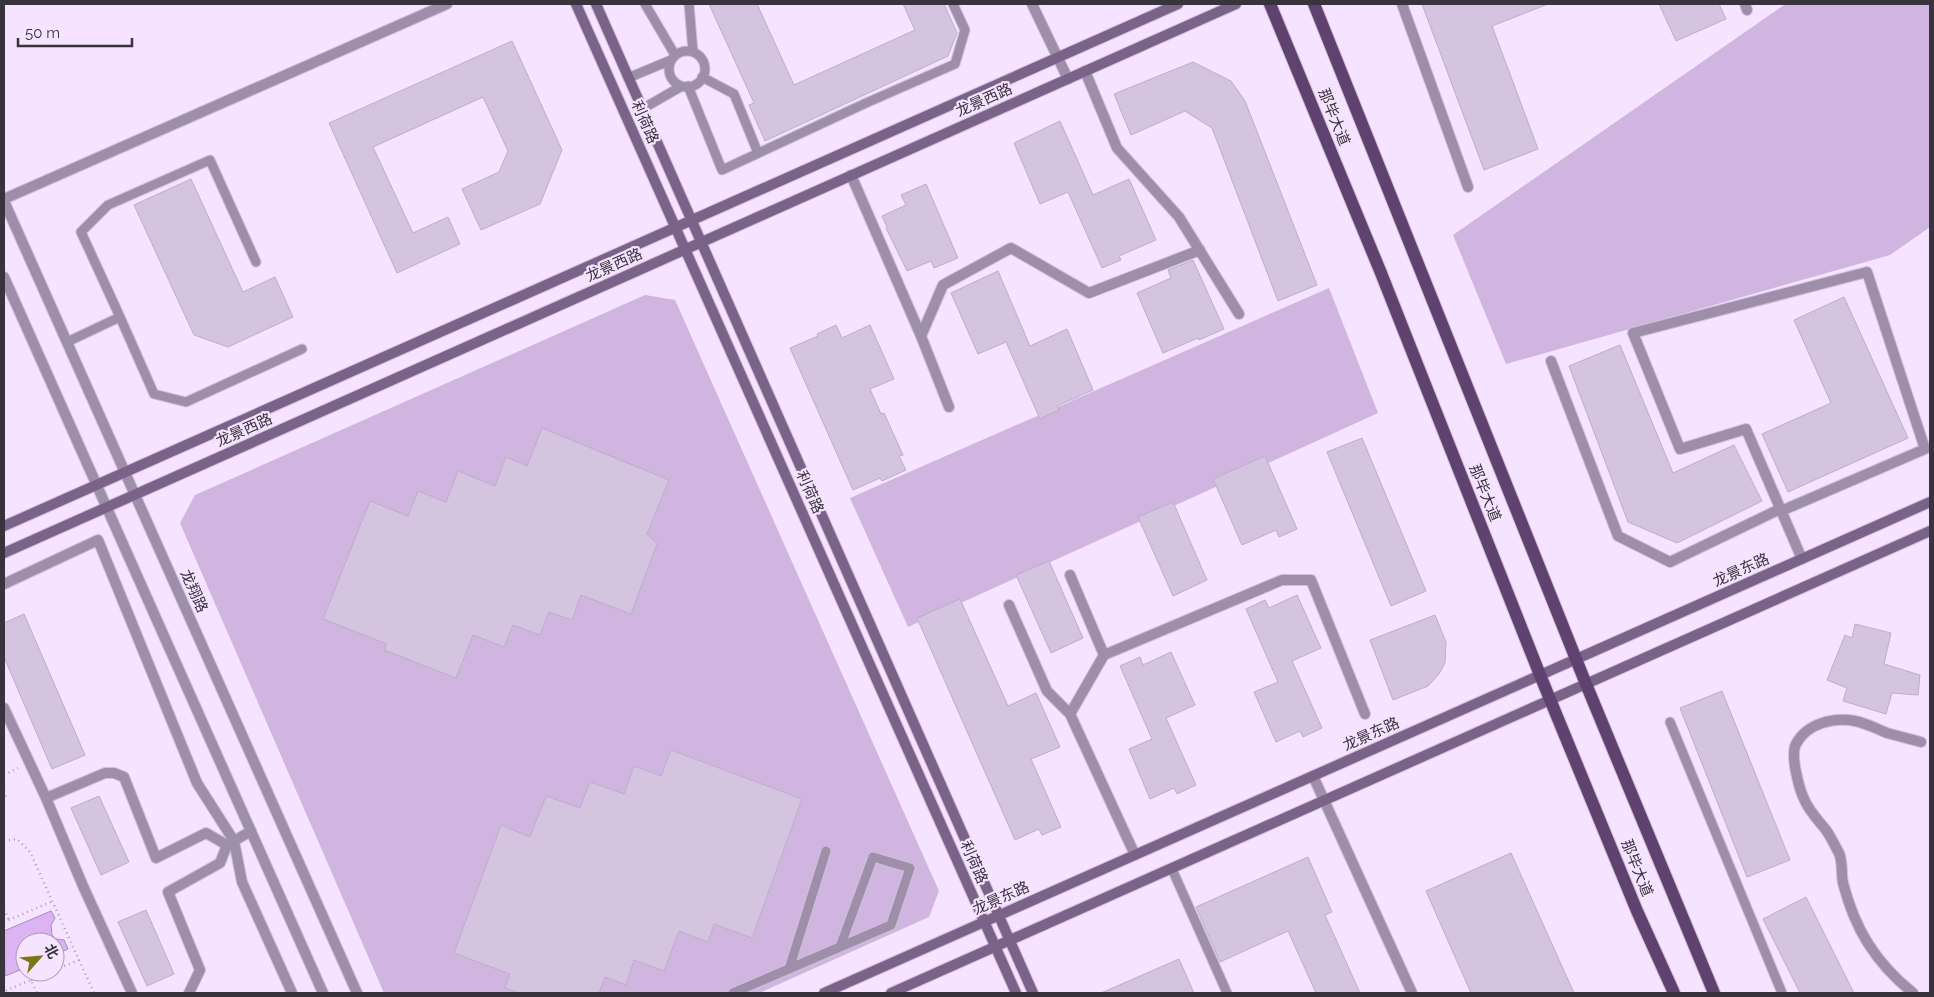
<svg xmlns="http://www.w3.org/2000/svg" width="1934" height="997" viewBox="0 0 1934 997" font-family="Raleway,'Noto Sans SC',sans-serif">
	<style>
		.green { fill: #cfb5df }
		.water { fill: #dcb4f3; stroke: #ab8dbc }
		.building { fill: #d5c4df; stroke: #bdadc7 }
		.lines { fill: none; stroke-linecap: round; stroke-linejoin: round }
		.service-casing { stroke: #cfc0d8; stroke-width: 11 }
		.minor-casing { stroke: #cfc0d8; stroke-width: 12 }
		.tertiary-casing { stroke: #cfc0d8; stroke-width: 12 }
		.secondary-casing { stroke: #cfc0d8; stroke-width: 12 }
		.primary-casing { stroke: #cfc0d8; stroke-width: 14 }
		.path { stroke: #ad9fb4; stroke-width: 2.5; stroke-dasharray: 1 4; stroke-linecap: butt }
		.service { stroke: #9f8ea9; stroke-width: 9 }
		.minor { stroke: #9f8ea9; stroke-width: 10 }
		.tertiary { stroke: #9f8ea9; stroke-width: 10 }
		.secondary { stroke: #7a6288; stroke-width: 10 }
		.primary { stroke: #604270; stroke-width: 12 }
		.labels { text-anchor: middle; stroke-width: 4.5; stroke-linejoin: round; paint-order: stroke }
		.street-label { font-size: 15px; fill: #39333d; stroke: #f5e3ff }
	</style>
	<rect width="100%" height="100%" fill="#f5e3ff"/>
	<path class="green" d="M 1788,4 L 1930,4 L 1930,227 L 1890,255 L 1506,364 L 1453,235 L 1784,5 Z
		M 1329,288 L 1378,413 L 908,627 L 850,498 Z
		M 645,295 L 675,300 L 939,891 L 929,917 L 759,993 L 384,993 L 180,523 L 195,495 Z"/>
	<path class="water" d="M 51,911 L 55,918 L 51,925 L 52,935 L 56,939 L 64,940 L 68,949 L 55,955 L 55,942 L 25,942 L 25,968 L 5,976 L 4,931 Z"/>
	<path class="building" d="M 709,4 L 757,4 L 794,85 L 915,30 L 903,4 L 944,4 L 957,33 L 948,56 L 765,141 L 749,105 L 754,103 Z
		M 1422,4 L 1548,4 L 1492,26 L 1538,149 L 1484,170 Z
		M 1659,4 L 1719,4 L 1726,19 L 1676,41 Z
		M 512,41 L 562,150 L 540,204 L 481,230 L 462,189 L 499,172 L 508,151 L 483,97 L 373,147 L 413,233 L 448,217 L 460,244 L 397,273 L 329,123 Z
		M 1193,62 L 1231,81 L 1245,101 L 1317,285 L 1278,301 L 1212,128 L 1185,111 L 1131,135 L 1114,94 Z
		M 1060,121 L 1093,195 L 1129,179 L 1156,240 L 1119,256 L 1121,260 L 1102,268 L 1068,192 L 1040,204 L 1014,143 Z
		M 191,179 L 243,292 L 275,277 L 293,317 L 228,347 L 194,335 L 134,205 Z
		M 926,184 L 958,258 L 934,268 L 931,261 L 907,271 L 886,228 L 887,227 L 882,216 L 906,205 L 901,195 Z
		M 1193,260 L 1224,329 L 1199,340 L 1198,338 L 1163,353 L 1137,293 L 1171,278 L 1168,270 Z
		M 998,271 L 1030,346 L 1067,329 L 1093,390 L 1057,406 L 1059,410 L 1040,419 L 1006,342 L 978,354 L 951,293 Z
		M 1844,297 L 1908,438 L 1788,492 L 1762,434 L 1831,403 L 1794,320 Z
		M 836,325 L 842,338 L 870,325 L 894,379 L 870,389 L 881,414 L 884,413 L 903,455 L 899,456 L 906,470 L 882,481 L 880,478 L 853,490 L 790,348 L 818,336 L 817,334 Z
		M 1620,345 L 1673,473 L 1734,445 L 1762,501 L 1677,543 L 1628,522 L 1569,366 Z
		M 542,428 L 669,480 L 647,534 L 657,544 L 631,614 L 581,595 L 572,620 L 549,612 L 540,635 L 513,625 L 504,647 L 473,635 L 456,678 L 384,650 L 387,644 L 323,619 L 370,501 L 408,516 L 418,491 L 446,502 L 458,471 L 495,486 L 506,457 L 527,466 Z
		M 1362,438 L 1426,591 L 1391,606 L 1327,452 Z
		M 1265,456 L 1297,529 L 1279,537 L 1276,530 L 1242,545 L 1213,479 Z
		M 1173,502 L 1207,580 L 1173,596 L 1138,517 Z
		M 1049,561 L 1083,638 L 1051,653 L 1016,575 Z
		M 1297,595 L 1321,648 L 1292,661 L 1322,728 L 1303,737 L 1300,731 L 1276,742 L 1254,692 L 1278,682 L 1246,609 L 1265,600 L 1269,608 Z
		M 960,599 L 1008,706 L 1036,693 L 1060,747 L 1031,759 L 1061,827 L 1042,835 L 1039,829 L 1015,840 L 917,618 Z
		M 24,614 L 85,755 L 52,769 L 4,657 L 4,623 Z
		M 1435,615 L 1446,642 L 1445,663 L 1439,674 L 1428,686 L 1393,700 L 1370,640 Z
		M 1855,624 L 1891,633 L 1884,664 L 1920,675 L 1918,695 L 1892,693 L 1886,714 L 1843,701 L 1847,688 L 1827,680 L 1845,635 L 1852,638 Z
		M 1171,652 L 1195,705 L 1166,718 L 1196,785 L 1177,794 L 1174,788 L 1150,799 L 1129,749 L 1152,739 L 1120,666 L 1140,657 L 1143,665 Z
		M 1722,691 L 1790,860 L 1747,877 L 1680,708 Z
		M 671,750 L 802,799 L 752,938 L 714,924 L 708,942 L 679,931 L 664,971 L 634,960 L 626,985 L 605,977 L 599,993 L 519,993 L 505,988 L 510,974 L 454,953 L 501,825 L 530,837 L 546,796 L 580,808 L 590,782 L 624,794 L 634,766 L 661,776 Z
		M 99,796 L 129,862 L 101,875 L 71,808 Z
		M 1511,853 L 1574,993 L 1471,993 L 1426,891 Z
		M 1308,857 L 1332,912 L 1325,915 L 1360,993 L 1316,993 L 1288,931 L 1220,962 L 1196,907 Z
		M 1806,897 L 1854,993 L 1800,993 L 1763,919 Z
		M 146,910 L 174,974 L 147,986 L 118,922 Z
		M 1179,959 L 1194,993 L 1101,993 Z"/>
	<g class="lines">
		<defs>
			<path id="service" d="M 645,4 L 675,55
				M 689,4 L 693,52
				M669 69a18 18 0 1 1 36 0a18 18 0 1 1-36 0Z
				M 702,77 L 734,94 L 758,153
				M 628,78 L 671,60
				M 688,86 L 722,170 L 866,103 L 955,64 L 965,30 L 953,4
				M 642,109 L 682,86
				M 120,317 L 154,394 L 186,402 L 302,349
				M 67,342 L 120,317 L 81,232 L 108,205 L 210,160 L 256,262
				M 1670,722 L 1782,993
				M 1172,869 L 1227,993
				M 789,969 L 826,851
				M 733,993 C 785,971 838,948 891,925 L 910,868 L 873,857 L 840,947"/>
			<path id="minor" d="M 1402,4 L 1468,187
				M 1745,4 L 1747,10
				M 1085,71 L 1117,148 L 1179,217 L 1239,314
				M 851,175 L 921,336
				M 1551,361 L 1618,536 L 1670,562 L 1780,509
				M 949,407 L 921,336 L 943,285 L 1011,248 L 1089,293 L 1200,250
				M 1781,511 L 1925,449 L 1867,272 L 1633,333 L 1680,449 L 1746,429 L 1802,559
				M 1070,575 L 1104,655
				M 4,584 L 98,540 L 197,783 L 234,841 L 242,882 L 292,993
				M 1009,605 L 1047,691 L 1070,714
				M 4,708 L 46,798 L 105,773 L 114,773 L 124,777 L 156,858 L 206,833 L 227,845
				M 46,798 L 83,886 L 132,993
				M 1135,855 L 1070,714 L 1104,655 L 1282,580 L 1311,580 L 1365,714
				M 189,993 L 200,970 L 168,892 L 220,863 L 227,845 L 251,831
				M 1913,993 C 1876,963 1855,930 1843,883 C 1841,874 1843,862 1839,853 C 1835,846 1831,837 1826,830 C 1818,820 1809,811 1804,799 C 1799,788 1790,755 1796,744 C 1807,723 1834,717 1855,721 C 1866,723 1877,729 1887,733 C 1898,736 1910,739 1921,742"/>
			<path id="tertiary" d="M 1032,4 L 1068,79
				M 4,199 L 447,4
				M 4,201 L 357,993
				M 4,277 L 323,993
				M 1313,776 L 1412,993"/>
			<path id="secondary" d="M 576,4 L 1016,993
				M 596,4 L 1033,993
				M 4,526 L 1178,4
				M 4,553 L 1236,4
				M 824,993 L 1930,502
				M 891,993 L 1930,531"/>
			<path id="primary" d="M 1270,4 L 1381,273 L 1540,675 L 1637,911 L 1674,993
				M 1314,4 L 1586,684 L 1714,993"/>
		</defs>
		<use href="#service" class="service-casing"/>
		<use href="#minor" class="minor-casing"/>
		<use href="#tertiary" class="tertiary-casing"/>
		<use href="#secondary" class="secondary-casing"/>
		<use href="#primary" class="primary-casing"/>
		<path class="path" d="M 4,775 L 18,768
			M 4,791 L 6,797 L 4,798
			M 4,841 L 17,839 L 30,852 L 94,993
			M 4,909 L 9,920
			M 4,922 L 53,901
			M 55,970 L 79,960
			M 31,980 L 51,972
			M 4,987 L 5,991 L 31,980 L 37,993"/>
		<use href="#service" class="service"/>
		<use href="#minor" class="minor"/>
		<use href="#tertiary" class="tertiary"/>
		<use href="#secondary" class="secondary"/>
		<use href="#primary" class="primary"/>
	</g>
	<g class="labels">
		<g class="street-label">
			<text transform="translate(984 100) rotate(-24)" y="5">龙景西路</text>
			<text transform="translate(1334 117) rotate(68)" y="5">那毕大道</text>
			<text transform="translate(645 122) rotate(66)" y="5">利荷路</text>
			<text transform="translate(614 265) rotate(-24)" y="5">龙景西路</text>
			<text transform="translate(244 430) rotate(-24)" y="5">龙景西路</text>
			<text transform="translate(810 492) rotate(66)" y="5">利荷路</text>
			<text transform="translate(1485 493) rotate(68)" y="5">那毕大道</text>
			<text transform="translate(1741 570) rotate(-24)" y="5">龙景东路</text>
			<text transform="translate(194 591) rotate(66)" y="5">龙翔路</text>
			<text transform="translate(1371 734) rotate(-24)" y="5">龙景东路</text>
			<text transform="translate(974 862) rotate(66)" y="5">利荷路</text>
			<text transform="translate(1637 868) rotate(68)" y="5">那毕大道</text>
			<text transform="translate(1001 898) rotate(-24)" y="5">龙景东路</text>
		</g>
	</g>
	<rect width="1934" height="997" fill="none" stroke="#39333d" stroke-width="10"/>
	<g transform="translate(40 957) rotate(63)"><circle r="24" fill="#f5e3ff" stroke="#aa9db1"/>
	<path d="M0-4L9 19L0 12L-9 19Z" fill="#7e7518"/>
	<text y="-8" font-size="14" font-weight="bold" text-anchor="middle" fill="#39333d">北</text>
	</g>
	<path d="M18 38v8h114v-8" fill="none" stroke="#39333d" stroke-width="2.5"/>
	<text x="25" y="38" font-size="15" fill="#39333d" stroke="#f5e3ff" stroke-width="4" paint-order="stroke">50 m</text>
</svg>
